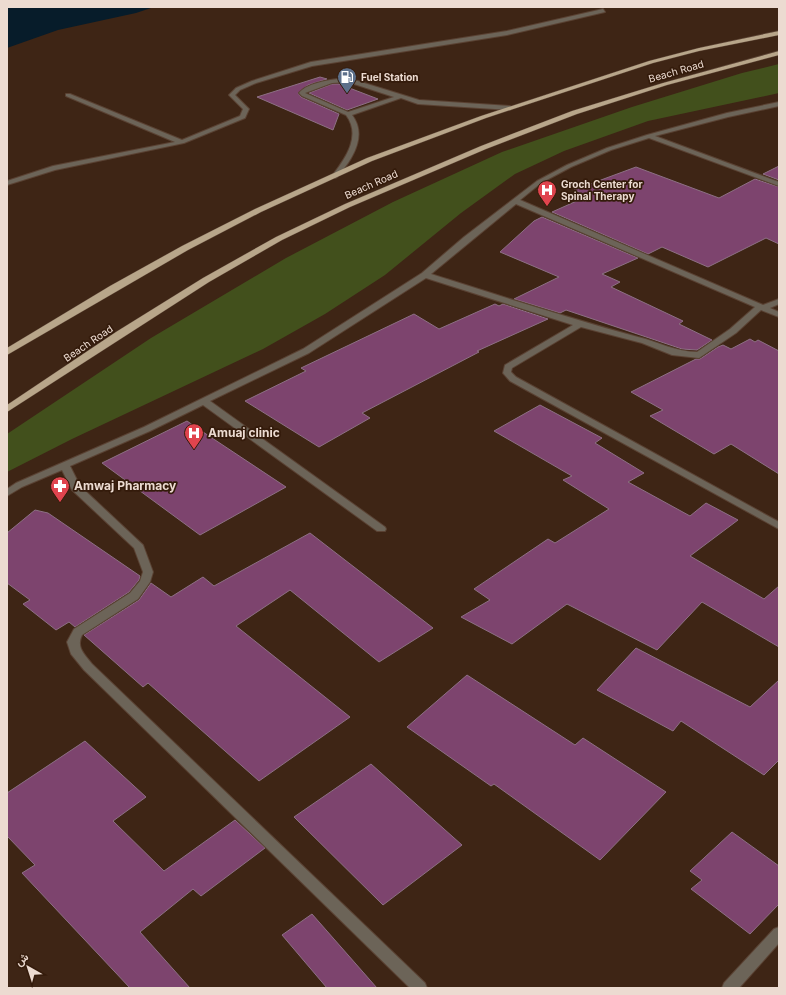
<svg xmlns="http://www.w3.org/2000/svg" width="786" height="995" viewBox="0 0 786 995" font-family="Inter,Vazirmatn,sans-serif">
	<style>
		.green { fill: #42501c }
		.water { fill: #071c2a }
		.building { fill: #7d446e; stroke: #8d7084 }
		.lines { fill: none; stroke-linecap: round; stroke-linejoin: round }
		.service-casing { stroke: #5a4233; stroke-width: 2 }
		.minor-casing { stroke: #5a4233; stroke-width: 2 }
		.trunk-casing { stroke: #5a4233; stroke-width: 1 }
		.service { fill: #6c6458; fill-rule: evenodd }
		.minor { fill: #6c6458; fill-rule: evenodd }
		.trunk { fill: #b8a68a; fill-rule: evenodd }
		.labels { text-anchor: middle; stroke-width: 3.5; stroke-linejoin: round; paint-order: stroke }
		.far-street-label { font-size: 10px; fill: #ecdbd1; stroke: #341b0b }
		.far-poi-label { font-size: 10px; font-weight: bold; fill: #ecdbd1; stroke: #341b0b; text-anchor: start }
		.poi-label { font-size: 12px; font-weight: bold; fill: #ecdbd1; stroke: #341b0b; text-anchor: start }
	</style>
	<rect width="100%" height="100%" fill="#3e2515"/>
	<path class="green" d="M 779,64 L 779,93 L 648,121 L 564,151 L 515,174 L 461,213 L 385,275 L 325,314 L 263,349 L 72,439 L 7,472 L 7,434 L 151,338 L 286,258 L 393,202 L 502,152 L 632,107 L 742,73 Z"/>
	<path class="water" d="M 7,7 L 154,7 L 136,13 L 58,30 L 7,48 Z"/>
	<path class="building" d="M 320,77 L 327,79 L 308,85 L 298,93 L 301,97 L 339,114 L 333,130 L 257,97 Z
		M 332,84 L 339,84 L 378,99 L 347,110 L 309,93 Z
		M 779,166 L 779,180 L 763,174 Z
		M 636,167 L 719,198 L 755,179 L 779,187 L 779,244 L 766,238 L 708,267 L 662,247 L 648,254 L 552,212 L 588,196 L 574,190 Z
		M 542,217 L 638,258 L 602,274 L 620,282 L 611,287 L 683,321 L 679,324 L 712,340 L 697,350 L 682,349 L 566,310 L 560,313 L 514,299 L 559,277 L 500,252 L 534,221 Z
		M 495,304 L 499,306 L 503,304 L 548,319 L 477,351 L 479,352 L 362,413 L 370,418 L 319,447 L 245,401 L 306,371 L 301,368 L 414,314 L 439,329 Z
		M 750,339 L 755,342 L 758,340 L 779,351 L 779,474 L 731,444 L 714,454 L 650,416 L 663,410 L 631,392 L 696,359 L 700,359 L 718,347 L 723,345 L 731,349 Z
		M 540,405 L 602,438 L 595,443 L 644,473 L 628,482 L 690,516 L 706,503 L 738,520 L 690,556 L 764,599 L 779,586 L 779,647 L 702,602 L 657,650 L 567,604 L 512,644 L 461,617 L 490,600 L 474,589 L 548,539 L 555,543 L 609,509 L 563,480 L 572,476 L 494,431 Z
		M 187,421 L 200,430 L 286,487 L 200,535 L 102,463 Z
		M 35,510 L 48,513 L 140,576 L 139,580 L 129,592 L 75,627 L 69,622 L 56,630 L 23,604 L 30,600 L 7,583 L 7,533 Z
		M 310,533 L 433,628 L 379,662 L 290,590 L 236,626 L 350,717 L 259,781 L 148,683 L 143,687 L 84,635 L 139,600 L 151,583 L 171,597 L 203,577 L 214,586 Z
		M 636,648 L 750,707 L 779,680 L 779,760 L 764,775 L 681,721 L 673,731 L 597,690 Z
		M 467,675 L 575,745 L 583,738 L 666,792 L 600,860 L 494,784 L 491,786 L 407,727 Z
		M 85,741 L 146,797 L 113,821 L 164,871 L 235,820 L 265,848 L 201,896 L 193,889 L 140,932 L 190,988 L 130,988 L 22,873 L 35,865 L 7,836 L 7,793 Z
		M 371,764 L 462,845 L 383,905 L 294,817 Z
		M 732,832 L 779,866 L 779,904 L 750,934 L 691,889 L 702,880 L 690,871 Z
		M 312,914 L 377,988 L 327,988 L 282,935 Z"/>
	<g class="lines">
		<defs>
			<path id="service" d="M 603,9 L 605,12 L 507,35 L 312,66 L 256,83 L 240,90 L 235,95 L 249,109 L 245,118 L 184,143 L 55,170 L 7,185 L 7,181 L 53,166 L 175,142 L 66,96 L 66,94 L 70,94 L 182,140 L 240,116 L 243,109 L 229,95 L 236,88 L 252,81 L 311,62 L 507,31 Z
				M 348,78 L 419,100 L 510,106 L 513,108 L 510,110 L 418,104 L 401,98 L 352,115 C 368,136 352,160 337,177 L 335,178 L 332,176 C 345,159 362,136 346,115 L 302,96 L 299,93 C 308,82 334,79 348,78 ZM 348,82 L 394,97 L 348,112 L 305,93 L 332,83 Z"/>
			<path id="minor" d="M 779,102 L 779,106 L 728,117 L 655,136 L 779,182 L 779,186 L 649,138 L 611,150 L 571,167 L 541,183 L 520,200 L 763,305 L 779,299 L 779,304 L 770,308 L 779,312 L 779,317 L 761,310 L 736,333 L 699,358 L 672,355 L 642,343 L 581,327 L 512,368 L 511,372 L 516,377 L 779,522 L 779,529 L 510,381 L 503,373 L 505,365 L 573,325 L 426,278 L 309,353 L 210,401 L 385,527 L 386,529 L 385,531 L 377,531 L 203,405 L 150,431 L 70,466 L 80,486 L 143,545 L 153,572 L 150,582 L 138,599 L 82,635 C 76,647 84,654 92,664 L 425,983 L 427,988 L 410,988 L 84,670 L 71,654 L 67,642 L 74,629 L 130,593 L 140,581 L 143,572 L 134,548 L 72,490 L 62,470 L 22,487 L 7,496 L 7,489 L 16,483 L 144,427 L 303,349 L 422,273 L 464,237 L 537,181 L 567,165 L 607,148 L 647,135 L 727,113 ZM 516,204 L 755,307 L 730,329 L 697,352 C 676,352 659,342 638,337 C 568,318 500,296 431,274 Z
				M 779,927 L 779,943 L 739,988 L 722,988 L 724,983 L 774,929 Z"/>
			<path id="trunk" d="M 779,31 L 779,35 L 699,51 L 653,63 L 486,118 L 372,161 L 261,212 L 188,250 L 7,355 L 7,348 L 110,286 L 182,246 L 255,209 L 367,158 L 481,116 L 649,61 L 699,48 Z
				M 779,51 L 779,55 L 667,85 L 577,114 L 486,149 L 350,207 L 282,240 L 209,282 L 7,412 L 7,405 L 116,332 L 203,278 L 276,237 L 345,204 L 481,146 L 572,111 L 663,83 Z"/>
		</defs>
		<use href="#service" class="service-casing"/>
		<use href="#minor" class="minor-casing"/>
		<use href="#trunk" class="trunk-casing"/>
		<use href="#service" class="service"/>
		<use href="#minor" class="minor"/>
		<use href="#trunk" class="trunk"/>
	</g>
	<defs>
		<symbol id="fuel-pin" viewBox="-11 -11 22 30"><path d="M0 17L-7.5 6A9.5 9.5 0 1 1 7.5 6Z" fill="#5c6f8a" stroke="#341b0b"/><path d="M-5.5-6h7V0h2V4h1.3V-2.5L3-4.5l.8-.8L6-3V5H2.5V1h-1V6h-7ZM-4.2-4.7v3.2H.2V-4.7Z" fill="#fff"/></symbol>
		<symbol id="hospital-pin" viewBox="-11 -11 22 30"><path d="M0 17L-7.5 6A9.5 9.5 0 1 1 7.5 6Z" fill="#e0444e" stroke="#341b0b"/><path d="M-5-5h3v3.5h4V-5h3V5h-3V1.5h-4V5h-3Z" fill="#fff"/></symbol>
		<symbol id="pharmacy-pin" viewBox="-11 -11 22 30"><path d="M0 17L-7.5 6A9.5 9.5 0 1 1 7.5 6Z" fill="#e0444e" stroke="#341b0b"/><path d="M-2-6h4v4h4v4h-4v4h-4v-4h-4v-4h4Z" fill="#fff"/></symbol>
	</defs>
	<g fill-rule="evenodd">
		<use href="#fuel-pin" x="336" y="66" width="22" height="30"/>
		<use href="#hospital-pin" x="536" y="179" width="22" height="30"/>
		<use href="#hospital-pin" x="183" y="422" width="22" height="30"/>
		<use href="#pharmacy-pin" x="49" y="475" width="22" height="30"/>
	</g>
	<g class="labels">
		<g class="far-street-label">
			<text transform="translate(676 71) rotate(-16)" y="4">Beach Road</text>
			<text transform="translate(371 184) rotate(-24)" y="4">Beach Road</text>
			<text transform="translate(88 343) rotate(-34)" y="4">Beach Road</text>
		</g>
		<g class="far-poi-label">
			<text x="361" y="81">Fuel Station</text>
			<text x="561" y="188">Groch Center for<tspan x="561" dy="12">Spinal Therapy</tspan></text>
		</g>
		<g class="poi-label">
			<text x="208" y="437">Amuaj clinic</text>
			<text x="74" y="490">Amwaj Pharmacy</text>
		</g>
	</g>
	<rect width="786" height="995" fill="none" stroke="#ecdbd1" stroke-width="16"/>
	<g transform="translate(28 967) rotate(321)" stroke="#341b0b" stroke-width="3" paint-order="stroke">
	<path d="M0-3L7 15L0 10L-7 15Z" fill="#ecdbd1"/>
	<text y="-6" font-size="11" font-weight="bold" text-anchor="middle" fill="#ecdbd1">ش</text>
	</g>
</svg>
